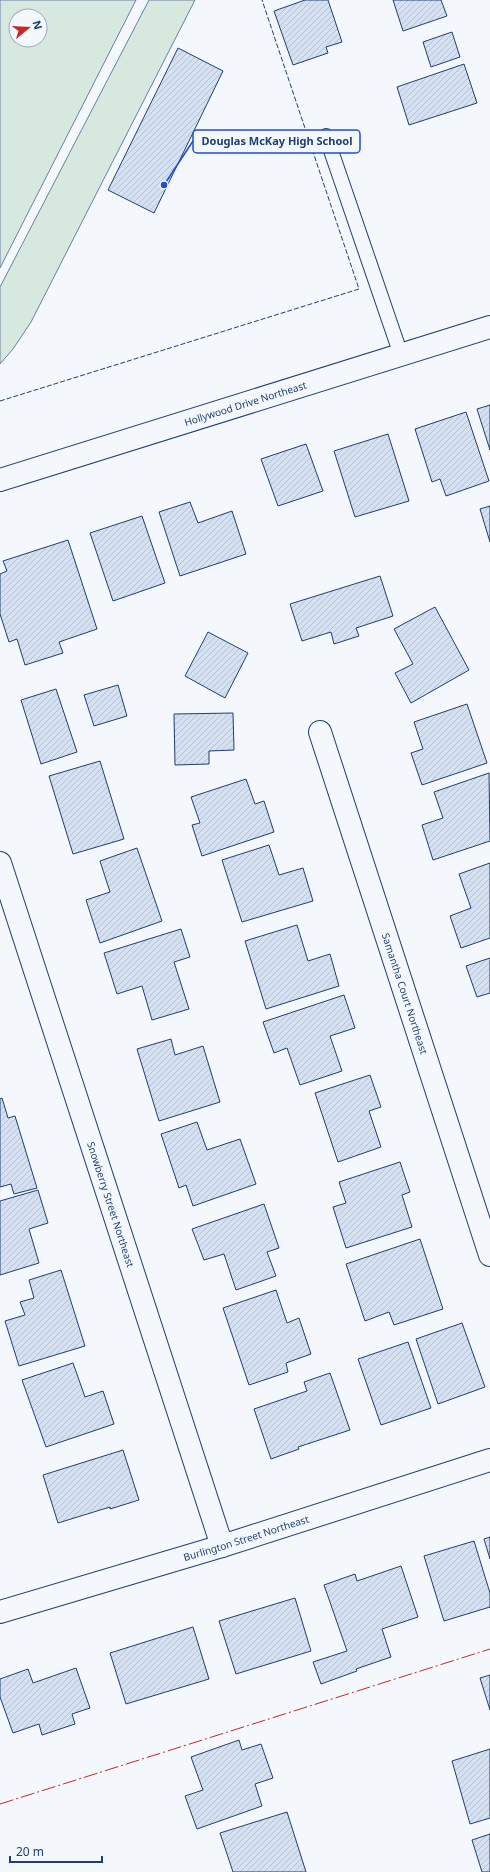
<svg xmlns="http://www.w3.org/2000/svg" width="490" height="1872" viewBox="0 0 490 1872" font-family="'Noto Sans',sans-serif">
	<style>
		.green { fill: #d7e8df; stroke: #687fa3; fill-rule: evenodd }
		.building { fill: url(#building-hatch); stroke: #1d3f73 }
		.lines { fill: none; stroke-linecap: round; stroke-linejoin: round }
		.service-casing { stroke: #1d3f73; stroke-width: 16 }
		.minor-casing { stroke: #1d3f73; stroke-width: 24 }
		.tertiary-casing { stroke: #1d3f73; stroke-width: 24 }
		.service { stroke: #f4f7fb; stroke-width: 14 }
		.minor { stroke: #f4f7fb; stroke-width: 22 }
		.tertiary { stroke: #f4f7fb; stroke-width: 22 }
		.fence { stroke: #1d3f73; stroke-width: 1; stroke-dasharray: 5 2; stroke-linecap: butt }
		.power { stroke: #c62828; stroke-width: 1; stroke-dasharray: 14 3 2 3; stroke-linecap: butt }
		.labels { text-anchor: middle; stroke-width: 3; stroke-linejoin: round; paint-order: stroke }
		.street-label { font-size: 10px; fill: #1d3f73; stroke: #f4f7fb }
		.leader { fill: none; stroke: #1d4ed8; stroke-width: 1.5 }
		.callout-dot { fill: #1d4ed8; stroke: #f4f7fb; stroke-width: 1.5 }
		.callout { fill: #f4f7fb; stroke: #1d4ed8; stroke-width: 1.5 }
		.callout-label { font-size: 11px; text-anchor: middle; font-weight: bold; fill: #1d3f73 }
	</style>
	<defs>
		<pattern id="building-hatch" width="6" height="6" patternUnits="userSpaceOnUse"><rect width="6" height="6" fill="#d5e0f0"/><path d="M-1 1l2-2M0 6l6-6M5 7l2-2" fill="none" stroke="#b6c1d1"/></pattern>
	</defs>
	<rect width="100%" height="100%" fill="#f4f7fb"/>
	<path class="green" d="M 0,0 L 136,0 L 0,268 ZM 16,16 L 40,16 L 40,40 L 16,40 Z
		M 149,0 L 195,0 L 31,322 L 13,349 L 0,364 L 0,287 Z"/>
	<path class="building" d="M 305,0 L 328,0 L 342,42 L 326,47 L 328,53 L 293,65 L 274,11 Z
		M 393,0 L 441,0 L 447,16 L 403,31 Z
		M 452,32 L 460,57 L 431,67 L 423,42 Z
		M 178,48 L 223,71 L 154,213 L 108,190 Z
		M 464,64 L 477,103 L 409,125 L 397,87 Z
		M 490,405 L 490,450 L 477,409 Z
		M 466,412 L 489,481 L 446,496 L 440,479 L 432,482 L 415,429 Z
		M 388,434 L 409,501 L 355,517 L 334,451 Z
		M 306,444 L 323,491 L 278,506 L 261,459 Z
		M 190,502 L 198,523 L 232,511 L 246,554 L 180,576 L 159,512 Z
		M 490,506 L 490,542 L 480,509 Z
		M 142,516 L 165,583 L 113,601 L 90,533 Z
		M 68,540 L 97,629 L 59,642 L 63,653 L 25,665 L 17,639 L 9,642 L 0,614 L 0,574 L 7,571 L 3,561 Z
		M 380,576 L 393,616 L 356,628 L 359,636 L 334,644 L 331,632 L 302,641 L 290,604 Z
		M 435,607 L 469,670 L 411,703 L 395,673 L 413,664 L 394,629 Z
		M 208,632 L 248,653 L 225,698 L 185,676 Z
		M 118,685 L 127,716 L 94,726 L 84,695 Z
		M 56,689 L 77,752 L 41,764 L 21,700 Z
		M 467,704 L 487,763 L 422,785 L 411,753 L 423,749 L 414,722 Z
		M 233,713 L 234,750 L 209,751 L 209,764 L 175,765 L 174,714 Z
		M 100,761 L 124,839 L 73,854 L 49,776 Z
		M 489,773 L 490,841 L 433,860 L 422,825 L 443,818 L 434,792 Z
		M 246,779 L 255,804 L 264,801 L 274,832 L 202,856 L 192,825 L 200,823 L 191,797 Z
		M 269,845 L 279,875 L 303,868 L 313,901 L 242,922 L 222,860 Z
		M 137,848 L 162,921 L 100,943 L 86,900 L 110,892 L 100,861 Z
		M 490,863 L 490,938 L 461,948 L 450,916 L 471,908 L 459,874 Z
		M 297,925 L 308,961 L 330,954 L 339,986 L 266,1009 L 245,941 Z
		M 181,929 L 190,957 L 174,962 L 189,1009 L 152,1020 L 142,986 L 117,994 L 104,953 Z
		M 490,958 L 490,993 L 477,997 L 466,966 Z
		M 344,995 L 355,1028 L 330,1036 L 342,1071 L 300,1085 L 287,1048 L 274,1053 L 263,1022 Z
		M 171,1039 L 175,1055 L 203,1046 L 220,1102 L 159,1121 L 137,1049 Z
		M 370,1075 L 381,1107 L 369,1111 L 381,1147 L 338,1162 L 315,1093 Z
		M 2,1098 L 8,1118 L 15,1116 L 37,1188 L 14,1194 L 11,1184 L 0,1187 L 0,1099 Z
		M 197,1122 L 207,1150 L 240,1139 L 256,1184 L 193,1206 L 186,1185 L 179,1188 L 161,1134 Z
		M 400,1162 L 410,1192 L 402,1195 L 412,1227 L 346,1248 L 333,1207 L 346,1203 L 339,1182 Z
		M 38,1190 L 48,1223 L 29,1229 L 39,1263 L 0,1275 L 0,1201 Z
		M 264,1204 L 279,1248 L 267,1252 L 276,1276 L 236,1290 L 224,1254 L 204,1260 L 192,1229 Z
		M 420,1239 L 443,1309 L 394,1325 L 389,1312 L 365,1321 L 346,1264 Z
		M 61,1270 L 85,1346 L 19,1366 L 5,1321 L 25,1315 L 20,1302 L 34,1298 L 29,1280 Z
		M 276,1290 L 287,1323 L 299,1318 L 311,1354 L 286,1363 L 288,1372 L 249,1385 L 223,1308 Z
		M 462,1323 L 485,1387 L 438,1404 L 416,1339 Z
		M 408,1342 L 431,1408 L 381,1425 L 358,1359 Z
		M 73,1363 L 85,1397 L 103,1391 L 114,1424 L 46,1447 L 22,1380 Z
		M 330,1373 L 350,1430 L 298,1447 L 299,1449 L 271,1459 L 254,1409 L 307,1391 L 304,1382 Z
		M 123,1450 L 139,1500 L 110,1509 L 110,1507 L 58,1523 L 43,1475 Z
		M 490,1537 L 490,1559 L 484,1539 Z
		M 474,1541 L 490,1593 L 490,1607 L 444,1621 L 424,1556 Z
		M 401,1566 L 418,1617 L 382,1629 L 391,1657 L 356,1669 L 357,1671 L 321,1684 L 313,1662 L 347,1651 L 324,1585 L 355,1574 L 357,1581 Z
		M 295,1598 L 311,1651 L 236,1674 L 219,1621 Z
		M 193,1627 L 209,1679 L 126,1704 L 110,1653 Z
		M 76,1668 L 90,1708 L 72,1714 L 75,1724 L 42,1735 L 39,1724 L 13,1733 L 0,1697 L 0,1679 L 28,1669 L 33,1683 Z
		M 490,1675 L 490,1710 L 480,1678 Z
		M 239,1740 L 242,1750 L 261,1744 L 273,1778 L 255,1784 L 262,1806 L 197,1829 L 185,1796 L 203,1790 L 191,1757 Z
		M 490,1749 L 490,1818 L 470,1824 L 452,1761 Z
		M 287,1812 L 306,1872 L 233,1872 L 220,1833 Z
		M 490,1834 L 490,1872 L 482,1872 L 472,1840 Z"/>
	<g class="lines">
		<defs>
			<path id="service" d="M 326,136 L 401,355"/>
			<g id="minor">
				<path id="s1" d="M 320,732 L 490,1255"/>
				<path id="s2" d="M 0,863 L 222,1546"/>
				<path id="s3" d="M 0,1612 L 222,1546 L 490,1460"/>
			</g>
			<g id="tertiary">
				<path id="s4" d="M 0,480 L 490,327"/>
			</g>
		</defs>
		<use href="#service" class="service-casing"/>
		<use href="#minor" class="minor-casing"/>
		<use href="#tertiary" class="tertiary-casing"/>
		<use href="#service" class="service"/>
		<use href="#minor" class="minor"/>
		<use href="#tertiary" class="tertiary"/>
		<path class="fence" d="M 0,401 L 359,289 L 262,0"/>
		<path class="power" d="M 0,1804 L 490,1649"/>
	</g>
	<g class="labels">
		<g class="street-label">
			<text dy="4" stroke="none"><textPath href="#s4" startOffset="257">Hollywood Drive Northeast</textPath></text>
			<text dy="4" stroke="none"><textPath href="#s1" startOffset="275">Samantha Court Northeast</textPath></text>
			<text dy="4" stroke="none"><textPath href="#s2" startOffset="359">Snowberry Street Northeast</textPath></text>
			<text dy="4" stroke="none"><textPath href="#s3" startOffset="257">Burlington Street Northeast</textPath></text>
		</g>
	</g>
	<path class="leader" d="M164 185L193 141"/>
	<circle class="callout-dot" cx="164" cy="185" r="4"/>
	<rect class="callout" x="193" y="130" width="167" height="23" rx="4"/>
	<g class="callout-label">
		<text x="277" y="145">Douglas McKay High School</text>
	</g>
	<g transform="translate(28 28) rotate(72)"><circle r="19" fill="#f4f7fb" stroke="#9eadc5"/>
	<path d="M0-3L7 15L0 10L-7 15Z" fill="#c62828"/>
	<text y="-6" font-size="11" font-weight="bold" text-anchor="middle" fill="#1d3f73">N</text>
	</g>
	<path d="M10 1856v6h92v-6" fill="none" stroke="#1d3f73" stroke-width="2"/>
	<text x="16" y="1856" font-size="12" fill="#1d3f73" stroke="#f4f7fb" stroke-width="3" paint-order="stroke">20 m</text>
</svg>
